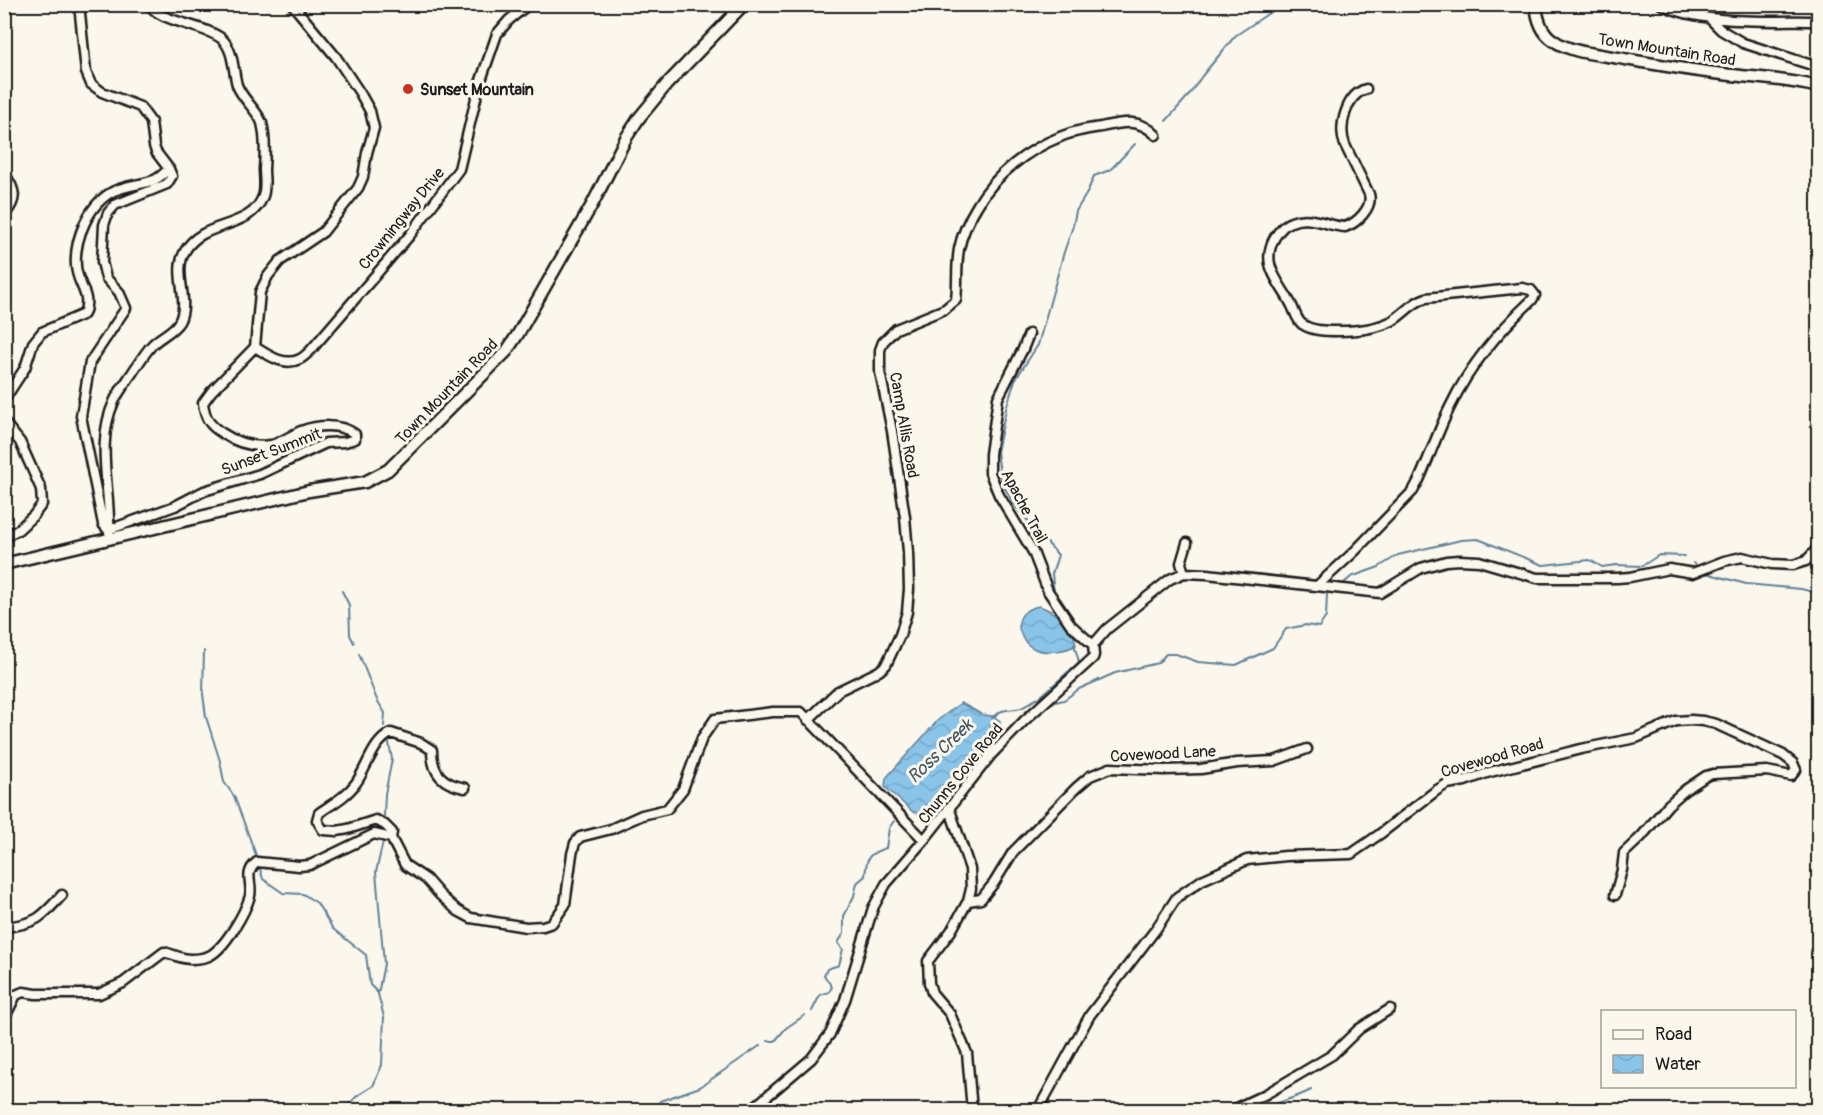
<svg xmlns="http://www.w3.org/2000/svg" width="1823" height="1115" viewBox="0 0 1823 1115" font-family="Pangolin,sans-serif">
	<style>
		.water { fill: url(#water-waves); stroke: #5e8197; stroke-width: 1.5 }
		.lines { fill: none; stroke-linecap: round; stroke-linejoin: round }
		.stream { stroke: #5e8197; stroke-width: 2 }
		.minor-casing { stroke: #1c1c1c; stroke-width: 13 }
		.major-casing { stroke: #1c1c1c; stroke-width: 15 }
		.minor { stroke: #fbf7ec; stroke-width: 8 }
		.major { stroke: #fbf7ec; stroke-width: 10 }
		.poi-dot { fill: #c8321e; stroke: #fbf7ec; stroke-width: 2 }
		.labels { text-anchor: middle; stroke-width: 6; stroke-linejoin: round; paint-order: stroke }
		.street-label { font-size: 16px; fill: #1c1c1c; stroke: #fbf7ec }
		.poi-label { font-size: 16px; font-weight: bold; fill: #1c1c1c; stroke: #fbf7ec; text-anchor: start }
		.water-label { font-size: 18px; font-style: italic; fill: #425764; stroke: #fbf7ec }
	</style>
	<defs>
		<pattern id="water-waves" width="16" height="10" patternUnits="userSpaceOnUse" patternTransform="scale(1.5)"><rect width="16" height="10" fill="#8ac4e9"/><path d="M0 5q4-4 8 0t8 0" fill="none" stroke="#76a8c7"/></pattern>
	</defs>
	<rect width="100%" height="100%" fill="#fbf7ec"/>
	<filter id="ink" filterUnits="userSpaceOnUse"><feTurbulence type="fractalNoise" baseFrequency=".0167" numOctaves="2"/><feDisplacementMap in="SourceGraphic" scale="12" xChannelSelector="R" yChannelSelector="G"/><feConvolveMatrix kernelMatrix="1 2 1 2 8 2 1 2 1" color-interpolation-filters="sRGB"/></filter>
	<g filter="url(#ink)">
		<path class="water" d="M 1039,606 C 1055,611 1074,627 1076,645 C 1066,651 1046,654 1035,649 C 1021,643 1012,622 1026,611 C 1029,608 1035,607 1039,606 Z
			M 961,703 L 983,715 L 993,716 L 1000,721 L 1000,728 L 957,778 L 943,791 L 941,802 L 928,815 L 913,812 L 885,787 L 886,778 L 938,720 Z"/>
		<g class="lines">
			<path class="stream" d="M 1166,121 L 1189,95 L 1202,76 L 1235,36 L 1275,9
				M 1693,563 L 1699,567
				M 1706,573 L 1746,584 L 1801,589 L 1818,593
				M 1344,583 L 1351,577 L 1379,567 L 1398,555 L 1461,540 L 1478,539 L 1543,565 L 1590,560 L 1602,567 L 1616,565 L 1642,566 L 1659,555 L 1684,556
				M 342,591 L 349,605 L 350,635 L 354,643
				M 1054,593 L 1052,574 L 1058,555 L 1014,505 L 1001,480 L 997,452 L 1006,409 L 1015,380 L 1038,345 L 1064,252 L 1073,226 L 1076,211 L 1087,193 L 1094,176 L 1110,170 L 1135,144
				M 204,651 L 203,694 L 206,717 L 220,761 L 224,782 L 234,796 L 256,855
				M 359,654 L 377,700 L 385,713 L 384,726
				M 1051,703 L 1064,700 L 1079,689 L 1115,673 L 1158,663 L 1166,654 L 1176,654 L 1198,662 L 1236,665 L 1273,648 L 1286,629 L 1306,625 L 1319,627 L 1326,617 L 1327,594
				M 992,718 C 1005,706 1007,712 1021,708 C 1027,706 1032,700 1039,698 L 1079,662 L 1074,644
				M 384,816 L 385,794 L 392,759 L 389,743
				M 260,869 L 263,879 L 283,893 L 303,894 L 317,903 L 333,929 L 366,955 L 370,985 L 378,993
				M 812,1011 L 820,995 L 829,992 L 832,987 L 824,975 L 827,969 L 839,965 L 843,949 L 838,943 L 844,933 L 844,916 L 854,896 L 857,883 L 865,876 C 867,857 867,854 886,848 L 889,828 L 894,821
				M 768,1041 L 775,1041 L 786,1028 L 805,1015
				M 344,1110 L 357,1096 L 373,1086 L 382,1065 L 384,1017 L 378,994 L 384,964 L 376,872 L 383,842
				M 656,1110 L 660,1101 L 700,1087 L 761,1045
				M 1258,1110 C 1275,1103 1294,1099 1311,1090"/>
			<defs>
				<path id="minor" d="M 79,4 L 86,72 L 91,84 L 102,92 L 140,107 L 151,122 L 154,146 L 156,152 L 169,169 L 172,176 L 167,184 L 115,205 L 108,213 L 104,225 L 102,262 L 106,278 L 119,292 L 126,308 L 90,362 L 81,416 L 103,524 L 108,530 L 175,506 L 204,491 L 260,474 L 326,443 L 345,442 L 355,439 L 355,434 C 339,423 318,425 301,431 C 291,435 281,443 271,445 C 252,448 237,443 222,433 C 209,425 205,418 203,403 L 211,392 L 255,347 L 260,292 L 268,276 L 280,261 L 323,232 L 358,188 L 363,177 L 367,153 L 374,128 L 370,111 L 360,93 L 336,57 L 292,4
					M 1661,4 C 1693,21 1745,21 1781,21 C 1794,21 1806,20 1818,22
					M 1709,18 L 1721,30 L 1743,43 L 1818,67
					M 4,173 C 16,190 18,200 4,215
					M 1029,334 L 1023,349 L 998,398 L 990,454 L 990,473 L 999,495 L 1033,552 L 1048,591 L 1071,625 L 1093,645
					M 255,347 C 268,355 284,367 300,359 C 304,357 308,353 311,350 L 410,235 L 459,169 L 479,86 L 497,34 L 509,20 L 529,4
					M 4,400 L 25,368 L 33,343 L 42,332 L 84,314 C 92,294 77,285 76,266 C 74,239 89,203 114,191 C 127,185 141,185 154,180 C 160,178 165,172 169,169
					M 4,422 L 20,442 L 41,489 L 42,504 L 34,515 L 18,530 L 4,537
					M 109,532 C 111,490 95,443 114,402 C 117,394 124,386 128,379 C 136,368 143,355 152,345 C 159,337 173,332 179,322 C 191,300 172,273 185,251 C 203,219 251,231 263,196 C 266,188 264,177 264,169 C 265,156 265,135 262,123 C 258,111 242,99 237,85 C 233,71 234,50 222,39 C 206,25 155,21 150,4
					M 1184,573 L 1181,563 L 1187,543
					M 1318,585 L 1354,552 L 1413,491 L 1419,480 C 1430,456 1438,431 1450,407 C 1470,365 1498,332 1532,300 L 1535,295 L 1531,290 L 1522,288 L 1426,298 C 1412,302 1404,314 1392,321 C 1376,329 1355,331 1338,331 C 1326,331 1312,331 1302,324 C 1296,319 1295,311 1291,304 C 1280,282 1259,265 1275,237 C 1279,231 1284,224 1291,222 C 1311,214 1326,226 1345,227 C 1357,223 1373,208 1369,194 L 1345,145 C 1338,127 1346,95 1366,89
					M 808,720 L 838,691 L 879,671 L 886,665 L 900,635 L 907,612 L 909,589 L 908,552 L 905,517 L 892,431 L 880,372 L 880,350 L 883,342 L 896,329 L 945,309 L 956,300 C 958,283 956,266 959,249 C 962,234 969,219 977,206 C 995,175 1027,150 1060,137 C 1073,131 1087,129 1101,127 C 1123,122 1139,118 1156,135
					M 949,807 L 970,869 L 971,889 L 968,901 L 951,931 L 928,961 L 929,983 L 932,993 L 950,1014 L 967,1053 L 972,1110
					M 391,838 L 392,832 L 385,825 L 376,820 L 348,829 L 337,831 L 323,830 L 317,820 L 319,813 C 332,804 347,796 356,783 C 368,766 372,743 391,733 L 421,743 L 432,750 C 432,774 443,784 465,788
					M 968,901 L 981,899 L 994,883 L 1013,852 L 1076,788 L 1090,776 L 1110,768 L 1164,770 L 1201,769 L 1237,763 L 1274,761 L 1307,749
					M 4,927 C 36,924 41,918 62,895
					M 4,1019 L 16,995 L 23,992 L 36,994 L 99,994 L 123,983 L 164,952 C 172,954 182,959 190,959 C 196,959 204,958 209,956 C 225,948 245,913 250,896 C 253,882 243,874 257,862 L 299,866 L 310,865 L 374,834 L 391,838 L 405,865 L 426,879 L 440,895 L 458,911 L 471,918 L 526,927 L 543,926 L 552,923 L 565,905 L 572,854 L 575,843 L 580,837 L 611,829 L 642,815 L 667,809 L 683,789 L 702,738 L 715,719 L 773,712 L 801,712 L 924,840
					M 751,1110 L 811,1059 L 830,1034 L 845,1000 L 873,908 L 886,884 L 924,840 L 991,755 L 1024,721 L 1093,658 L 1094,655 L 1093,645 L 1107,629 L 1170,579 L 1184,573 L 1207,574 L 1380,593 L 1421,568 L 1446,561 L 1459,560 L 1479,561 L 1537,578 L 1617,578 L 1630,577 L 1669,569 L 1693,573 L 1724,561 L 1742,557 L 1772,564 L 1793,565 L 1806,561 L 1818,548
					M 1038,1110 L 1090,1015 L 1156,929 L 1177,897 L 1202,880 L 1247,860 L 1286,856 L 1351,854 L 1380,834 L 1437,790 L 1447,784 L 1465,781 L 1490,772 L 1581,749 L 1636,738 L 1676,721 L 1691,720 L 1703,721 L 1716,724 L 1783,755 L 1793,763 L 1796,770 L 1791,776 L 1767,771 L 1713,774 L 1706,776 L 1685,790 L 1668,805 L 1641,837 L 1624,853 L 1622,870 L 1615,895
					M 1232,1110 L 1266,1094 L 1332,1055 L 1359,1029 L 1390,1009"/>
				<path id="major" d="M 1536,4 C 1537,18 1541,32 1553,40 C 1571,53 1598,54 1619,58 C 1654,64 1688,70 1723,74 C 1755,78 1788,79 1818,87
					M 4,564 L 309,491 L 365,482 L 388,470 L 506,352 L 518,334 L 593,203 L 626,138 L 639,118 L 667,84 L 744,4"/>
			</defs>
			<use href="#minor" class="minor-casing"/>
			<use href="#major" class="major-casing"/>
			<use href="#minor" class="minor"/>
			<use href="#major" class="major"/>
		</g>
	</g>
	<circle class="poi-dot" cx="408" cy="89" r="6"/>
	<g class="labels">
		<g class="street-label">
			<text transform="translate(1667 49) rotate(9)" y="6">Town Mountain Road</text>
			<text transform="translate(401 218) rotate(-51)" y="6">Crowningway Drive</text>
			<text transform="translate(446 391) rotate(-46)" y="6">Town Mountain Road</text>
			<text transform="translate(905 425) rotate(80)" y="6">Camp Allis Road</text>
			<text transform="translate(271 451) rotate(-21)" y="6">Sunset Summit</text>
			<text transform="translate(1025 506) rotate(62)" y="6">Apache Trail</text>
			<text transform="translate(1163 753) rotate(-3)" y="6">Covewood Lane</text>
			<text transform="translate(1492 757) rotate(-16)" y="6">Covewood Road</text>
			<text transform="translate(960 773) rotate(-51)" y="6">Chunns Cove Road</text>
		</g>
		<g class="poi-label">
			<text x="420" y="95">Sunset Mountain</text>
		</g>
		<g class="water-label">
			<text transform="translate(940 751) rotate(-44)" y="6">Ross Creek</text>
		</g>
	</g>
	<rect width="1823" height="1115" fill="none" stroke="#fbf7ec" stroke-width="24"/>
	<rect x="12" y="12" width="1799" height="1091" fill="none" stroke="#1c1c1c" stroke-width="2" filter="url(#ink)"/>
	<rect x="1601" y="1010" width="195" height="78" fill="#fbf7ec" stroke="#a29f99" stroke-width="1.5"/>
	<rect x="1613" y="1030" width="30" height="9" fill="#fbf7ec" stroke="#a29f99" stroke-width="1.5"/>
	<text x="1655" y="1040" font-size="18" fill="#1c1c1c">Road</text>
	<rect x="1613" y="1055" width="30" height="18" fill="url(#water-waves)" stroke="#a29f99" stroke-width="1.5"/>
	<text x="1655" y="1070" font-size="18" fill="#1c1c1c">Water</text>
</svg>
